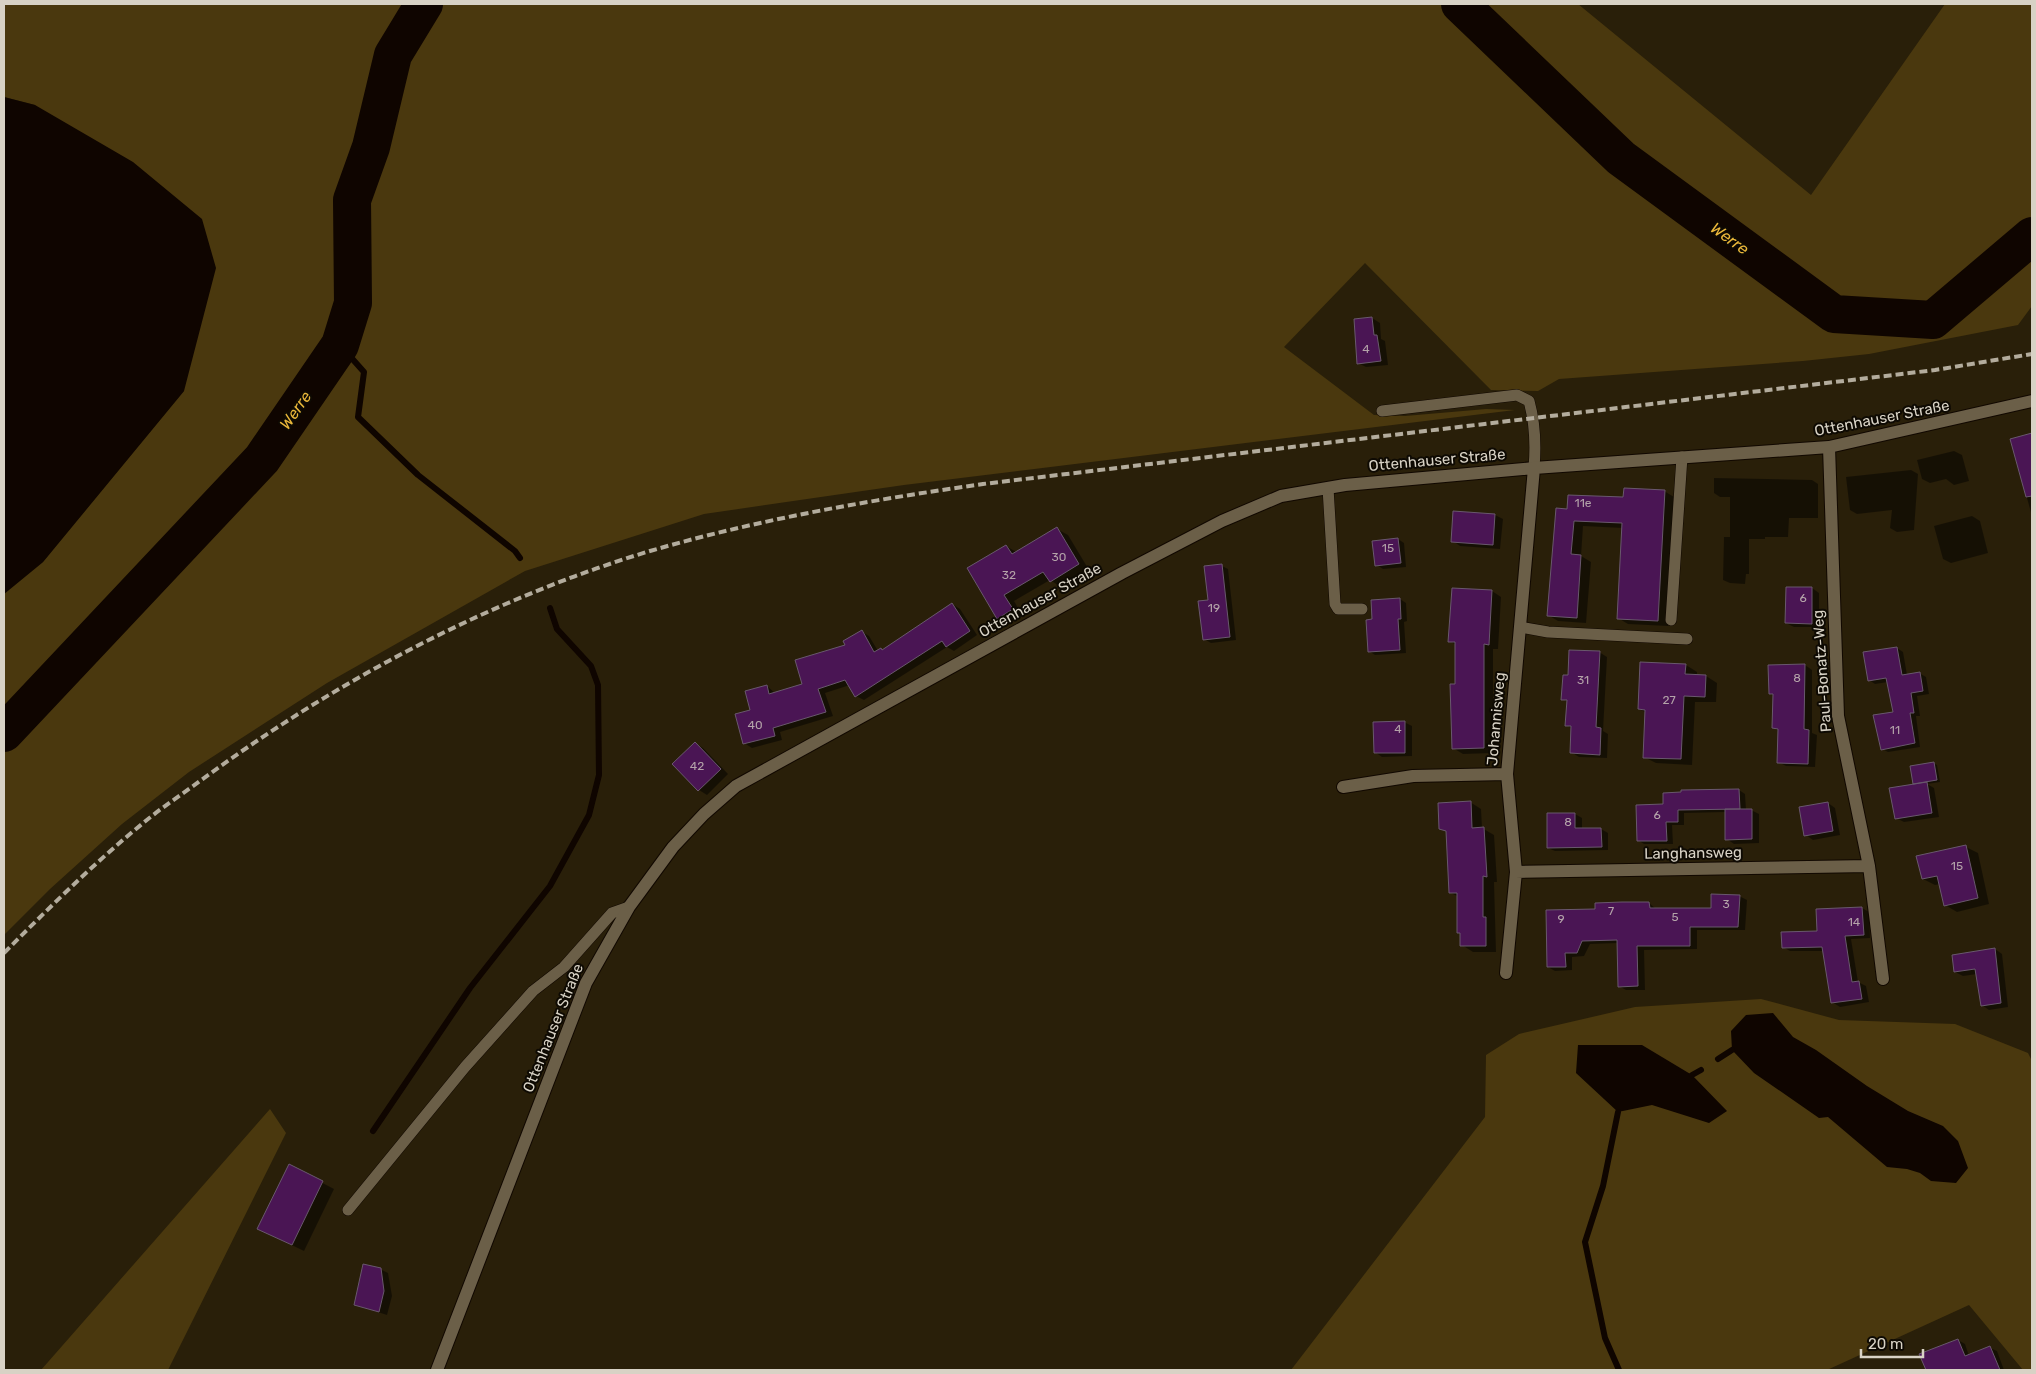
<svg xmlns="http://www.w3.org/2000/svg" width="2036" height="1374" viewBox="0 0 2036 1374" font-family="Rubik,sans-serif">
	<style>
		.green { fill: #4a380e }
		.water { fill: #0f0500 }
		.shadow { fill: #0007 }
		.lines { fill: none; stroke-linecap: round; stroke-linejoin: round }
		.stream { stroke: #0f0500; stroke-width: 6 }
		.river { stroke: #0f0500; stroke-width: 38 }
		.building { fill: #4a1554; stroke: #69586d }
		.service-casing { stroke: #110800; stroke-width: 12 }
		.minor-casing { stroke: #110800; stroke-width: 14 }
		.service { stroke: #6b5f48; stroke-width: 11 }
		.minor { stroke: #6b5f48; stroke-width: 12 }
		.rail { stroke: #b3ac9d; stroke-width: 4; stroke-dasharray: 8 4; stroke-linecap: butt }
		.labels { text-anchor: middle; stroke-width: 4; stroke-linejoin: round; paint-order: stroke }
		.number-label { font-size: 12px; fill: #b4a3a9 }
		.street-label { font-size: 15px; fill: #d8d2c5; stroke: #0e0a03 }
		.water-label { font-size: 16px; font-style: italic; fill: #eab73a; stroke: #0e0a03 }
	</style>
	<rect width="100%" height="100%" fill="#291f09"/>
	<path class="green" d="M 4,4 L 1578,4 L 1811,195 L 1945,4 L 2032,4 L 2032,306 L 2018,325 L 1869,354 L 1803,361 L 1559,379 L 1538,391 L 1491,390 L 1365,263 L 1284,347 L 1374,415 L 1405,416 L 1486,409 L 1515,410 L 904,485 L 704,514 L 525,571 L 327,683 L 189,772 L 122,824 L 50,889 L 4,935 L 4,594 L 43,562 L 184,391 L 35,105 L 4,97 Z
		M 1761,999 L 1839,1020 L 1955,1024 L 2028,1053 L 2032,1061 L 2032,1370 L 2023,1370 L 1969,1305 L 1827,1370 L 1291,1370 L 1485,1117 L 1486,1055 L 1519,1034 L 1635,1007 Z
		M 270,1109 L 286,1133 L 168,1370 L 41,1370 Z"/>
	<path class="water" d="M 4,97 L 35,105 L 133,162 L 202,219 L 216,268 L 184,391 L 43,562 L 4,594 Z
		M 1773,1013 L 1793,1037 L 1816,1050 L 1867,1086 L 1908,1111 L 1943,1126 L 1958,1141 L 1968,1168 L 1956,1183 L 1931,1181 L 1920,1173 L 1907,1169 L 1887,1167 L 1828,1117 L 1819,1118 L 1754,1073 L 1732,1050 L 1731,1031 L 1746,1015 Z
		M 1578,1045 L 1642,1045 L 1692,1075 L 1727,1111 L 1709,1123 L 1652,1105 L 1618,1112 L 1576,1073 Z"/>
	<path class="shadow" d="M 1372,318 L 1380,323 L 1381,339 L 1385,341 L 1388,365 L 1366,367 L 1358,363 Z
		M 2032,435 L 2032,516 L 2011,440 Z
		M 1954,451 L 1962,455 L 1969,481 L 1954,485 L 1946,479 L 1930,483 L 1922,479 L 1917,460 Z
		M 1911,470 L 1918,474 L 1914,530 L 1897,532 L 1890,528 L 1892,510 L 1857,514 L 1850,510 L 1846,477 Z
		M 1714,478 L 1812,480 L 1818,484 L 1818,518 L 1789,518 L 1788,537 L 1765,537 L 1765,539 L 1749,539 L 1749,574 L 1746,574 L 1745,584 L 1730,583 L 1723,580 L 1724,537 L 1730,537 L 1730,497 L 1720,497 L 1714,493 Z
		M 1664,491 L 1674,497 L 1668,626 L 1628,624 L 1618,618 L 1623,528 L 1583,526 L 1581,556 L 1591,562 L 1586,623 L 1558,621 L 1548,615 L 1568,510 Z
		M 1495,515 L 1503,519 L 1500,549 L 1460,546 L 1453,541 Z
		M 1972,516 L 1980,521 L 1988,553 L 1951,563 L 1943,559 L 1934,526 Z
		M 1057,529 L 1068,535 L 1089,570 L 1061,587 L 1050,580 L 1014,601 L 1022,615 L 1008,624 L 998,618 L 1006,546 L 1018,553 Z
		M 1398,539 L 1404,543 L 1406,567 L 1383,569 L 1377,565 Z
		M 1222,566 L 1228,569 L 1236,640 L 1211,643 L 1204,639 L 1209,601 Z
		M 1812,588 L 1819,593 L 1819,627 L 1794,627 L 1786,623 Z
		M 1492,591 L 1501,597 L 1498,649 L 1493,649 L 1493,753 L 1463,754 L 1453,748 L 1456,645 L 1450,641 Z
		M 1400,599 L 1406,603 L 1407,621 L 1404,622 L 1406,653 L 1375,655 L 1369,651 L 1374,621 Z
		M 952,604 L 960,609 L 977,635 L 954,651 L 947,647 L 864,700 L 856,696 L 850,685 L 825,693 L 833,716 L 780,732 L 782,740 L 752,748 L 744,743 L 767,686 L 775,693 L 803,684 L 862,632 L 869,636 L 878,651 L 883,651 Z
		M 1897,648 L 1903,652 L 1907,675 L 1919,673 L 1926,677 L 1929,694 L 1917,696 L 1920,716 L 1916,716 L 1920,747 L 1888,752 L 1882,749 L 1894,713 L 1888,682 L 1875,684 L 1869,680 Z
		M 1599,652 L 1607,657 L 1603,731 L 1608,734 L 1607,758 L 1579,757 L 1571,752 L 1572,729 L 1567,725 L 1568,702 L 1563,699 L 1569,677 Z
		M 1686,665 L 1697,672 L 1697,676 L 1706,676 L 1717,683 L 1716,702 L 1695,702 L 1692,765 L 1656,763 L 1644,757 L 1647,713 L 1639,709 Z
		M 1805,665 L 1812,670 L 1812,733 L 1817,735 L 1815,767 L 1786,766 L 1778,762 L 1779,731 L 1773,728 L 1774,696 L 1770,694 Z
		M 1404,722 L 1412,726 L 1412,756 L 1382,757 L 1375,752 Z
		M 695,743 L 703,748 L 728,774 L 707,795 L 699,790 L 674,764 Z
		M 1933,763 L 1937,765 L 1940,782 L 1927,784 L 1934,788 L 1939,817 L 1904,822 L 1896,818 L 1917,785 L 1914,783 Z
		M 1739,790 L 1745,794 L 1746,810 L 1751,810 L 1759,814 L 1759,843 L 1734,844 L 1727,839 L 1726,812 L 1684,813 L 1684,825 L 1672,825 L 1673,844 L 1644,844 L 1638,840 L 1664,806 L 1682,793 L 1682,791 Z
		M 1470,802 L 1481,809 L 1482,828 L 1494,835 L 1497,882 L 1494,882 L 1496,952 L 1473,952 L 1462,945 L 1459,897 L 1451,893 L 1447,832 L 1440,828 Z
		M 1828,803 L 1835,808 L 1840,835 L 1813,840 L 1806,835 Z
		M 1575,814 L 1582,818 L 1582,829 L 1601,829 L 1608,833 L 1608,850 L 1555,851 L 1548,848 Z
		M 1966,847 L 1978,853 L 1989,904 L 1957,912 L 1945,905 L 1940,884 L 1935,885 L 1923,879 Z
		M 1739,896 L 1747,900 L 1745,930 L 1697,930 L 1697,949 L 1644,950 L 1645,990 L 1626,990 L 1619,986 L 1618,943 L 1590,944 L 1584,956 L 1572,957 L 1572,970 L 1555,971 L 1548,967 L 1596,910 L 1649,903 L 1656,909 L 1713,909 Z
		M 1862,908 L 1869,912 L 1870,938 L 1851,939 L 1858,982 L 1866,986 L 1869,1002 L 1840,1007 L 1832,1002 L 1824,951 L 1790,951 L 1783,947 L 1818,933 L 1817,910 Z
		M 1995,949 L 2002,954 L 2008,1007 L 1989,1010 L 1982,1005 L 1977,974 L 1963,976 L 1955,972 Z
		M 290,1166 L 334,1189 L 304,1251 L 271,1235 Z
		M 380,1269 L 388,1273 L 392,1296 L 387,1315 L 356,1305 Z
		M 1958,1340 L 1965,1344 L 1969,1356 L 1990,1348 L 1997,1351 L 2004,1370 L 1927,1370 L 1921,1355 Z"/>
	<g class="lines">
		<path class="stream" d="M 340,345 L 364,372 L 358,417 L 418,475 L 515,551 L 520,558
			M 1718,1059 L 1732,1050
			M 1692,1075 L 1701,1070
			M 1618,1112 L 1603,1186 L 1585,1242 L 1605,1338 L 1619,1370
			M 373,1131 L 470,988 L 550,886 L 589,815 L 599,775 L 598,685 L 591,666 L 557,629 L 550,608"/>
		<path class="river" d="M 1460,4 L 1621,158 L 1834,314 L 1933,320 L 2032,236
			M 4,733 L 262,459 L 340,345 L 353,303 L 352,200 L 371,147 L 393,55 L 424,4"/>
	</g>
	<path class="building" d="M 1372,317 L 1374,335 L 1377,335 L 1381,361 L 1357,364 L 1354,319 Z
		M 2032,433 L 2032,496 L 2026,497 L 2010,439 Z
		M 1624,488 L 1665,490 L 1658,621 L 1617,619 L 1622,523 L 1574,521 L 1571,554 L 1581,555 L 1577,618 L 1547,616 L 1556,508 L 1567,509 L 1568,495 L 1623,497 Z
		M 1453,511 L 1495,514 L 1493,545 L 1451,542 Z
		M 1057,527 L 1079,564 L 1050,582 L 1043,572 L 1004,595 L 1013,609 L 997,619 L 967,568 L 1006,545 L 1012,554 Z
		M 1398,538 L 1401,563 L 1375,566 L 1372,541 Z
		M 1222,564 L 1230,637 L 1203,640 L 1198,601 L 1208,600 L 1204,566 Z
		M 1786,587 L 1812,587 L 1812,624 L 1785,623 Z
		M 1452,588 L 1492,590 L 1489,645 L 1484,644 L 1484,748 L 1452,749 L 1450,684 L 1455,684 L 1455,642 L 1448,642 Z
		M 1400,598 L 1401,619 L 1398,619 L 1400,650 L 1368,652 L 1366,620 L 1372,619 L 1371,600 Z
		M 952,603 L 970,631 L 946,647 L 942,641 L 855,697 L 845,680 L 818,689 L 826,712 L 773,728 L 775,736 L 743,744 L 735,714 L 750,710 L 745,691 L 767,685 L 769,694 L 802,684 L 795,660 L 845,645 L 843,641 L 862,630 L 874,652 L 881,648 L 882,650 Z
		M 1897,647 L 1902,675 L 1920,672 L 1923,691 L 1911,693 L 1914,713 L 1910,713 L 1915,743 L 1881,750 L 1873,715 L 1893,712 L 1886,678 L 1868,681 L 1863,652 Z
		M 1569,650 L 1600,651 L 1596,727 L 1601,728 L 1600,755 L 1570,753 L 1571,726 L 1565,726 L 1567,700 L 1561,700 L 1563,675 L 1568,675 Z
		M 1640,662 L 1686,664 L 1685,674 L 1706,675 L 1705,697 L 1684,696 L 1681,759 L 1643,758 L 1645,710 L 1638,709 Z
		M 1805,664 L 1804,729 L 1809,730 L 1808,764 L 1777,763 L 1778,729 L 1772,728 L 1773,694 L 1769,694 L 1768,665 Z
		M 1405,721 L 1405,753 L 1374,753 L 1373,722 Z
		M 695,742 L 721,769 L 698,791 L 672,764 Z
		M 1934,762 L 1937,780 L 1913,784 L 1910,766 Z
		M 1927,782 L 1932,813 L 1895,819 L 1889,788 Z
		M 1739,789 L 1740,809 L 1678,810 L 1678,822 L 1666,822 L 1667,841 L 1637,841 L 1636,805 L 1663,804 L 1663,793 L 1681,792 L 1681,790 Z
		M 1471,801 L 1472,828 L 1484,827 L 1487,877 L 1483,876 L 1483,917 L 1486,917 L 1486,946 L 1460,946 L 1460,933 L 1457,933 L 1457,893 L 1449,893 L 1446,831 L 1439,829 L 1438,803 Z
		M 1828,802 L 1833,831 L 1804,836 L 1799,807 Z
		M 1725,809 L 1752,809 L 1752,839 L 1725,840 Z
		M 1547,813 L 1575,813 L 1575,828 L 1601,828 L 1602,847 L 1547,848 Z
		M 1966,845 L 1978,898 L 1944,906 L 1937,876 L 1922,879 L 1916,856 Z
		M 1711,894 L 1740,895 L 1738,927 L 1690,927 L 1690,946 L 1637,946 L 1638,986 L 1618,987 L 1617,940 L 1582,941 L 1577,953 L 1565,953 L 1566,967 L 1547,967 L 1546,910 L 1595,909 L 1595,903 L 1622,902 L 1649,902 L 1650,908 L 1711,908 Z
		M 1862,907 L 1864,935 L 1845,936 L 1852,982 L 1859,981 L 1862,999 L 1831,1003 L 1822,947 L 1782,948 L 1781,932 L 1817,931 L 1816,909 Z
		M 1995,948 L 2001,1003 L 1981,1006 L 1975,969 L 1954,972 L 1952,955 Z
		M 289,1164 L 323,1181 L 292,1245 L 257,1229 Z
		M 363,1264 L 381,1268 L 384,1291 L 379,1312 L 354,1305 Z
		M 1958,1339 L 1965,1356 L 1990,1346 L 2000,1370 L 1926,1370 L 1919,1354 Z"/>
	<g class="lines">
		<defs>
			<path id="service" d="M 1382,411 L 1517,395 L 1529,401 C 1535,423 1536,445 1534,468
				M 1328,488 L 1335,604 L 1338,609 L 1362,609
				M 1671,620 L 1682,457
				M 1520,627 L 1548,632 L 1687,639
				M 348,1210 L 465,1067 L 533,991 L 564,967 L 612,913 L 629,907"/>
			<path id="minor" d="M 1829,447 L 1838,716 L 1869,866 L 1883,979
				M 1343,787 L 1413,776 L 1507,774
				M 1516,872 L 1869,866
				M 1506,973 L 1516,872 L 1507,774 L 1534,468
				M 437,1370 L 586,983 L 629,907 L 673,847 L 704,814 L 736,786 L 1122,573 L 1222,521 L 1281,496 L 1345,485 L 1534,468 L 1829,447 L 2032,401"/>
		</defs>
		<use href="#service" class="service-casing"/>
		<use href="#minor" class="minor-casing"/>
		<use href="#service" class="service"/>
		<use href="#minor" class="minor"/>
		<path class="rail" d="M 4,953 C 48,909 93,864 142,824 C 161,808 181,795 200,781 C 336,681 488,600 650,551 C 760,519 871,500 983,484 L 1935,370 L 2032,354"/>
	</g>
	<g class="labels">
		<g class="number-label">
			<text x="1366" y="353">4</text>
			<text x="1583" y="507">11e</text>
			<text x="1388" y="552">15</text>
			<text x="1059" y="561">30</text>
			<text x="1009" y="579">32</text>
			<text x="1803" y="602">6</text>
			<text x="1214" y="612">19</text>
			<text x="1797" y="682">8</text>
			<text x="1583" y="684">31</text>
			<text x="1669" y="704">27</text>
			<text x="755" y="729">40</text>
			<text x="1398" y="733">4</text>
			<text x="1895" y="734">11</text>
			<text x="697" y="770">42</text>
			<text x="1657" y="819">6</text>
			<text x="1568" y="826">8</text>
			<text x="1957" y="870">15</text>
			<text x="1726" y="908">3</text>
			<text x="1611" y="915">7</text>
			<text x="1675" y="921">5</text>
			<text x="1561" y="923">9</text>
			<text x="1854" y="926">14</text>
		</g>
		<g class="street-label">
			<text transform="translate(1882 418) rotate(-11)" y="5">Ottenhauser Straße</text>
			<text transform="translate(1437 460) rotate(-5)" y="5">Ottenhauser Straße</text>
			<text transform="translate(1040 600) rotate(-29)" y="5">Ottenhauser Straße</text>
			<text transform="translate(1822 671) rotate(-94)" y="5">Paul-Bonatz-Weg</text>
			<text transform="translate(1496 719) rotate(-85)" y="5">Johannisweg</text>
			<text transform="translate(1693 853) rotate(-1)" y="5">Langhansweg</text>
			<text transform="translate(553 1028) rotate(-68)" y="5">Ottenhauser Straße</text>
		</g>
		<g class="water-label">
			<text transform="translate(1730 238) rotate(36)" y="6">Werre</text>
			<text transform="translate(295 410) rotate(-55)" y="6">Werre</text>
		</g>
	</g>
	<rect width="2036" height="1374" fill="none" stroke="#d8d2c5" stroke-width="10"/>
	<path d="M1861 1349v8h62v-8" fill="none" stroke="#d8d2c5" stroke-width="2.5"/>
	<text x="1868" y="1349" font-size="15" fill="#d8d2c5" stroke="#0e0a03" stroke-width="4" paint-order="stroke">20 m</text>
</svg>
